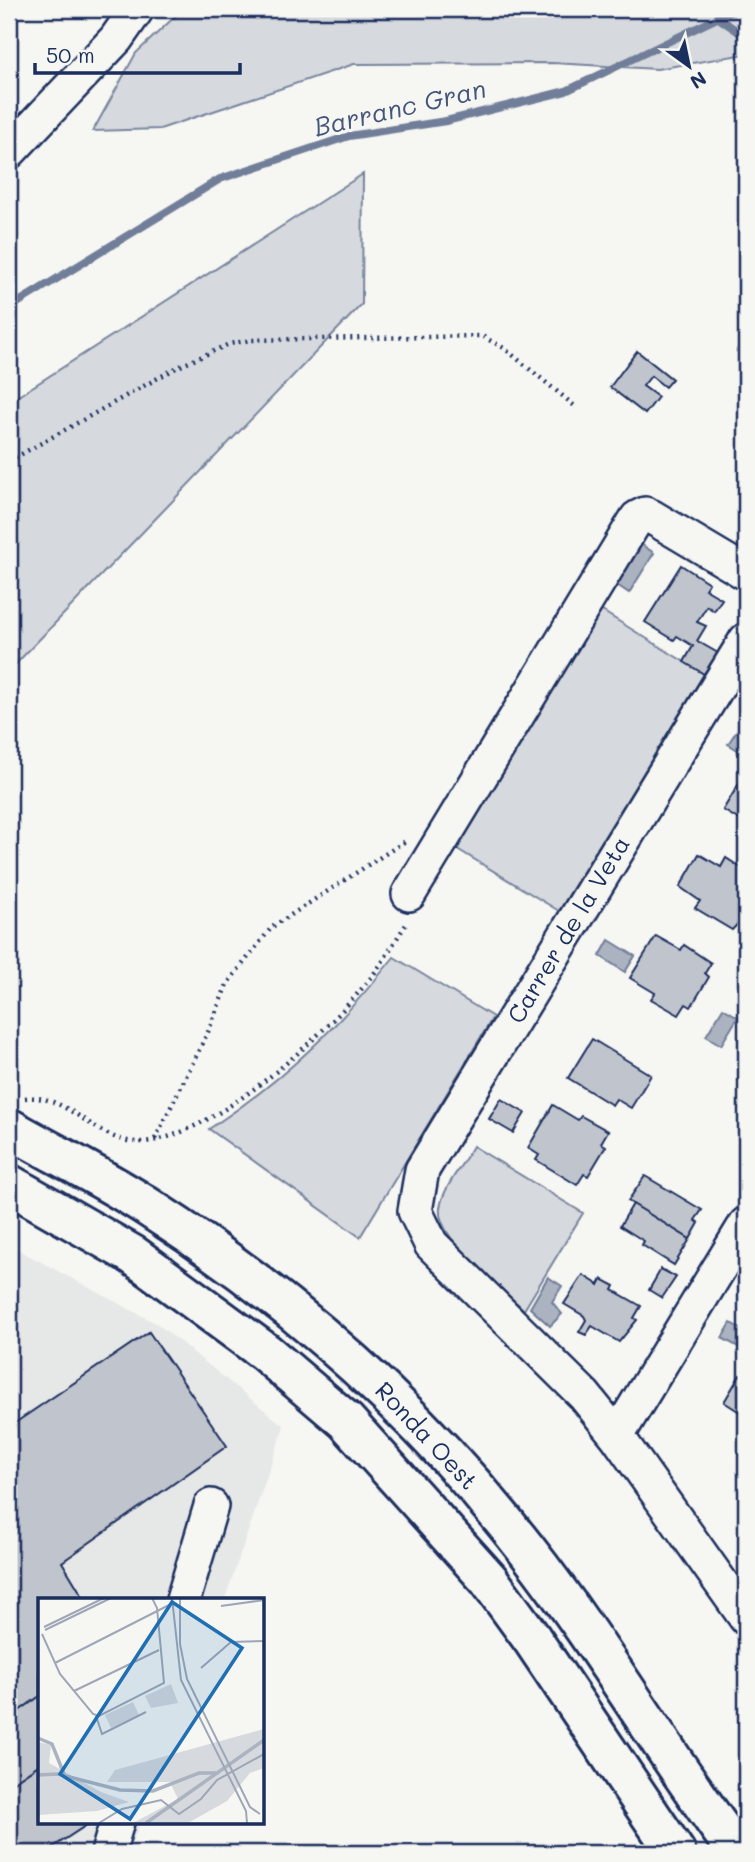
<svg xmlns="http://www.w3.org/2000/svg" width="755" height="1862" viewBox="0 0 755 1862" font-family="Mali,sans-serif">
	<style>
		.built { fill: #e6e7e7 }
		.green { fill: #d6d9dd; stroke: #78849e; stroke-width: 2 }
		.water { fill: #abb2c0; stroke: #717e99; stroke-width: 2 }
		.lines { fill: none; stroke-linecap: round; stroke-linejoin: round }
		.stream { stroke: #717e99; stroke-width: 8 }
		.building { fill: #c0c4cd; stroke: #1b2f5e; stroke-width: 2 }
		.minor-casing { stroke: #1b2f5e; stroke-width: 38 }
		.major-casing { stroke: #1b2f5e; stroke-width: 44 }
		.path { stroke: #1b2f5e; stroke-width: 4.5; stroke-dasharray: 2 5; stroke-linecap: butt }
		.minor { stroke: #f6f6f2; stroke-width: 33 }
		.major { stroke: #f6f6f2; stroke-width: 38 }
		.labels { text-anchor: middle; stroke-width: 6; stroke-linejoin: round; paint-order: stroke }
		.street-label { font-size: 24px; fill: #1b2f5e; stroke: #f6f6f2 }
		.water-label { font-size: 26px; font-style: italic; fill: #46567b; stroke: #f6f6f2 }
		.inset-river { fill: none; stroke: #abb2c0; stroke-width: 3.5 }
		.inset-road { fill: none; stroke: #9ea6b7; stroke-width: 2 }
		.view { fill: #1f6fb2; fill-opacity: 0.15; stroke: #1f6fb2; stroke-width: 3.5 }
		.inset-edge { fill: none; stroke: #1b2f5e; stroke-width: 3.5 }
	</style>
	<rect width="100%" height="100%" fill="#f6f6f2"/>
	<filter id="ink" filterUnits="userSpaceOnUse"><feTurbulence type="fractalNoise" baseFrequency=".0143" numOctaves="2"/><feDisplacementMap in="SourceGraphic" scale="14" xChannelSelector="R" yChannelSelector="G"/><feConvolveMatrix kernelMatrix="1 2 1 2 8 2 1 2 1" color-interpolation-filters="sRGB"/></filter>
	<g filter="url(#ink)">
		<path class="built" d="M 9,1245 L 159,1325 L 284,1426 L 225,1599 L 40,1600 L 40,1822 L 141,1822 L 127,1853 L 9,1853 Z"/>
		<path class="green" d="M 183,9 L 746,9 L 746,54 L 657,69 L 553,63 L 354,64 L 160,129 L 93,131 L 136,53 Z
			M 363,174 L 362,304 L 9,671 L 9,402 Z
			M 594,606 L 704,674 L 559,911 L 449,844 Z
			M 394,957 L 493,1017 L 360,1237 L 209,1129 C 285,1079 338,1027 394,957 Z
			M 473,1146 L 583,1213 L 524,1310 C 503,1289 436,1239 440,1208 C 443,1187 463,1165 473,1146 Z"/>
		<path class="water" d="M 641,544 L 654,553 L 629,593 L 617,585 Z
			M 746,722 L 746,751 L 744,754 L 728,744 L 742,723 Z
			M 609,940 L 635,956 L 625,972 L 600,956 Z
			M 723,1008 L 738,1017 L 721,1045 L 706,1036 Z
			M 548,1277 L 562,1286 L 552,1302 L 562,1314 L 550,1326 L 530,1308 Z
			M 731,1323 L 746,1332 L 746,1351 L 722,1338 Z"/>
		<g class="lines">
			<path class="stream" d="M 717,17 L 746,37
				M 9,308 L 220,179 L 349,136 L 446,121 L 566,91 L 736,9"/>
		</g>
		<path class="building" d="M 746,324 L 746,354 L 737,351 Z
			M 637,351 L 672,379 L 665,387 L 651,376 L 643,386 L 658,397 L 645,414 L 610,387 Z
			M 681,565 L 709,583 L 705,589 L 722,599 L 714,611 L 707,606 L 697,622 L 706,626 L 697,641 L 718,653 L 704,674 L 684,662 L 693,646 L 677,636 L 674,640 L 645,622 Z
			M 740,782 L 746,786 L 746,824 L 723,810 Z
			M 699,854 L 721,867 L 726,858 L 746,871 L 746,915 L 732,930 L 695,908 L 700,901 L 680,887 Z
			M 656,936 L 681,950 L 684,945 L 711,963 L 705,973 L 709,977 L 691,1007 L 686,1004 L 679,1015 L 651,999 L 655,993 L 630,978 Z
			M 592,1039 L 651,1075 L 631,1108 L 616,1099 L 612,1105 L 568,1078 Z
			M 501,1099 L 525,1113 L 513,1133 L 489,1119 Z
			M 553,1105 L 578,1120 L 581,1116 L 608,1131 L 601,1143 L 606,1146 L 588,1176 L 584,1174 L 577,1185 L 536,1160 L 539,1155 L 528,1148 Z
			M 645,1176 L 702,1210 L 695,1220 L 699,1223 L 690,1239 L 628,1201 Z
			M 633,1204 L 690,1239 L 674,1265 L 642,1245 L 644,1241 L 620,1226 Z
			M 661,1269 L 676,1277 L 662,1298 L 649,1290 Z
			M 583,1275 L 599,1285 L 602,1279 L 615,1286 L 613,1290 L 641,1306 L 634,1318 L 637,1320 L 619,1342 L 592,1326 L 586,1335 L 579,1332 L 586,1320 L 584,1316 L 564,1304 Z
			M 149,1332 L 227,1446 L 62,1562 L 85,1600 L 40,1600 L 40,1696 L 9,1718 L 9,1427 Z
			M 740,1375 L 746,1379 L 746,1416 L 724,1402 Z
			M 40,1696 L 40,1764 L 9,1785 L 9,1718 Z
			M 40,1764 L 40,1822 L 88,1824 L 44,1853 L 9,1853 L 9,1785 Z"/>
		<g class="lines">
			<defs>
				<path id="minor" d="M 9,152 L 116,39 L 137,9
					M 746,640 L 422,1170 L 415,1211 L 431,1244 L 584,1395 L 617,1436 L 746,1618
					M 409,894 L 637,518 L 645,514 L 652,517 L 746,573
					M 617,1436 L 746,1224
					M 183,1600 L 211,1506
					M 108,1853 L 117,1822"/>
				<path id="major" d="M 9,1128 C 56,1155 106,1179 151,1209 C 294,1301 422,1415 526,1549 C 602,1646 664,1754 738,1853
					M 9,1184 L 133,1255 L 265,1352 L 346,1421 L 489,1580 L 532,1639 L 676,1853"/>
			</defs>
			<use href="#minor" class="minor-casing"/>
			<use href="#major" class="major-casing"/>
			<path class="path" d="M 9,461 L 176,368 L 229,344 L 251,340 L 482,336 L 504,348 L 576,407
				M 25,1098 C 68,1093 95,1141 137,1142 C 210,1144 341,1022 381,964 C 390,950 398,936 407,923
				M 155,1139 L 208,1032 L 227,984 L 272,927 L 407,840"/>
			<use href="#minor" class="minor"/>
			<use href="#major" class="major"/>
		</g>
	</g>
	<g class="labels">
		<g class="street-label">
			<text transform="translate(569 930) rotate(-59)" y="8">Carrer de la Veta</text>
			<text transform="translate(426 1436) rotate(47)" y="8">Ronda Oest</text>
		</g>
		<g class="water-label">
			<text transform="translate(400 108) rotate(-13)" y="9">Barranc Gran</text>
		</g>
	</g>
	<g transform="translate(38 1598)">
		<rect width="226" height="226" fill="#f6f6f2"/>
		<path d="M 133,86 L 140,105 L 113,110 L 107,98 ZM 95,104 L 101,117 L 73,130 L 67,117 ZM 226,131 L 226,170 L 212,175 L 189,203 L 150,225 L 95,225 L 140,201 L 132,184 L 69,184 L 77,172 ZM 0,144 L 13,147 L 11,165 L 63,194 L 91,204 L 59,213 L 0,217 Z" fill="#d6d9dd"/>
		<path class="inset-river" d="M 0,140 L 14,146 L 26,176M 0,177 L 20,176 L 82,192 L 115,193 L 161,175 L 181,175M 108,225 L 226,142"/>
		<path class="inset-road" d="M 134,0 L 143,82 L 208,213 L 209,225M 142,0 L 142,46 L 149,81 L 212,209 L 222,216M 183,8 L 226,2M 6,29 L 66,0M 7,32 L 73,0M 4,36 L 22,76 L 55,116 L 61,118 L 126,85 L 119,10 L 114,0M 17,65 L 135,5M 163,70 L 193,44 L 226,43M 36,93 L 121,52M 58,118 L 64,136 L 108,114M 61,225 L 84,211 L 123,202 L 141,216 L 163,201 L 179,182 L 226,156"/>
		<path class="view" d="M 134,4 L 204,50 L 92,221 L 22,176 Z"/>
		<rect width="226" height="226" class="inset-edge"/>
	</g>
	<rect width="755" height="1862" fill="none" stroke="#f6f6f2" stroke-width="35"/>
	<rect x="18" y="18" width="720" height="1827" fill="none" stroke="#1b2f5e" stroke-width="2.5" filter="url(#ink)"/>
	<g transform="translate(689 66) rotate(147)" stroke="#f6f6f2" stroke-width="5" paint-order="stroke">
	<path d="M0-5L12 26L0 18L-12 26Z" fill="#1b2f5e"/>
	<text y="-10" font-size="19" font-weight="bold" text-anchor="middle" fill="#1b2f5e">N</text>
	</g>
	<path d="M35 63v10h205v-10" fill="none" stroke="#1b2f5e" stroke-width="3.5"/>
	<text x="46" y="63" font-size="21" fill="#1b2f5e" stroke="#f6f6f2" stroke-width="5" paint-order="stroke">50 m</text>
</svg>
